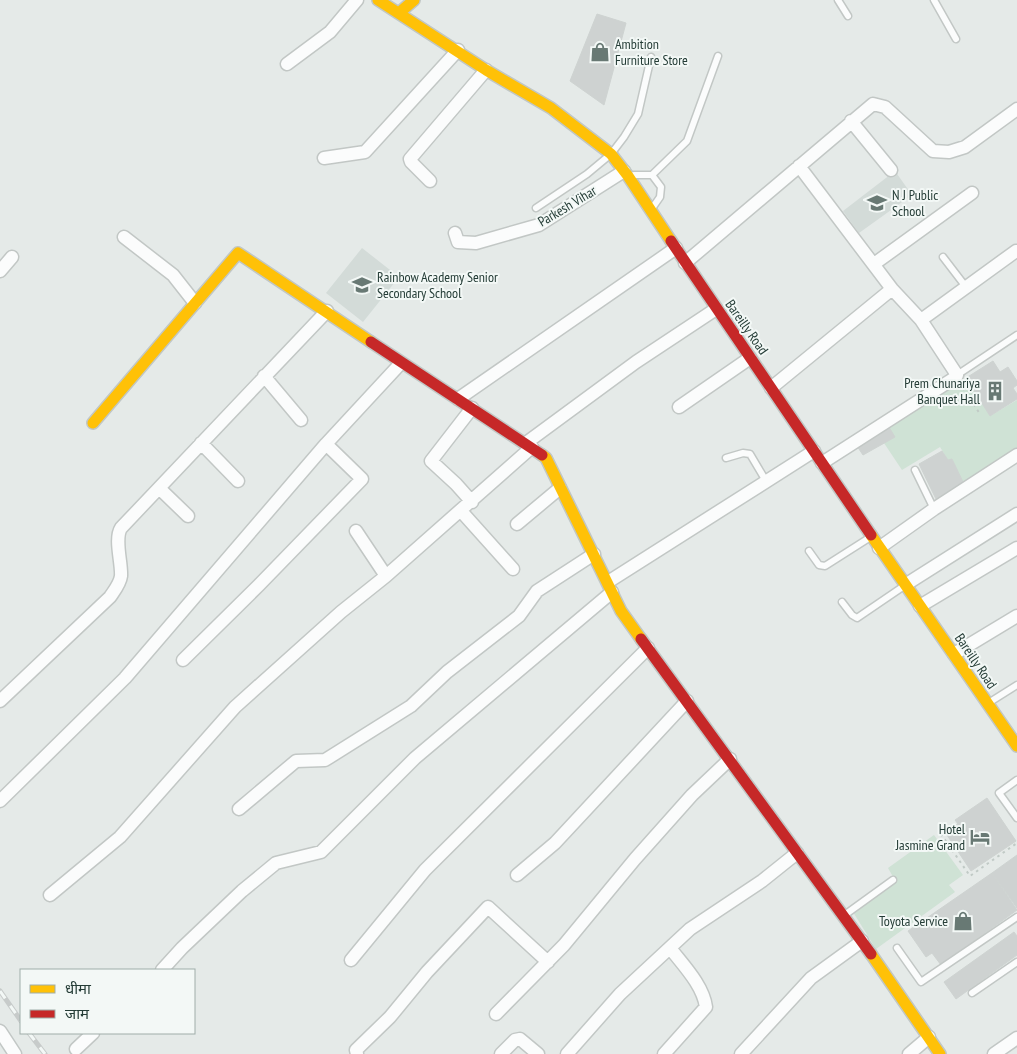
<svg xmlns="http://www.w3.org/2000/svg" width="1017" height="1054" viewBox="0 0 1017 1054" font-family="'PT Sans Narrow','Noto Sans Devanagari',sans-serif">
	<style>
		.built { fill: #d3dbd8 }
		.green { fill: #cfe2d5 }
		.building { fill: #ced2d1; stroke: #ced3d1 }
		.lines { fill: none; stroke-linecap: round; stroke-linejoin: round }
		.lane-casing { stroke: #c2c7c5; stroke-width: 9 }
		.street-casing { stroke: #c2c7c5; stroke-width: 15 }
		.slow-casing { stroke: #c1c7c5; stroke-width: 14 }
		.jam-casing { stroke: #c1c7c5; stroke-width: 14 }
		.path { stroke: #c1cac6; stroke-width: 2; stroke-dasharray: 2.5 4; stroke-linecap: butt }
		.lane { stroke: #fbfcfc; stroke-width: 6 }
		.street { stroke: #fbfcfc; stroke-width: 12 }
		.slow { stroke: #ffc107; stroke-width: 11 }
		.jam { stroke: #c62828; stroke-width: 11 }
		.rail-casing { stroke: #c7cbca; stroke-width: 5 }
		.rail { stroke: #f3f8f6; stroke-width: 3; stroke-dasharray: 9; stroke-linecap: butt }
		.labels { text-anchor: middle; stroke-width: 4; stroke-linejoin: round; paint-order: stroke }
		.poi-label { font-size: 14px; fill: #243c36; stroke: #f3f8f6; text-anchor: start }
		.street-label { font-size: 14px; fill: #243c36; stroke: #f3f8f6 }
	</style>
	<rect width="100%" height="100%" fill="#e5eae8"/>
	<path class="built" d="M 895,171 L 912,195 L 859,233 L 843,211 Z
		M 362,248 L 399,277 L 363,322 L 326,293 Z"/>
	<path class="green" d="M 966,378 L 990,416 L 1017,400 L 1017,449 L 964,484 L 952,459 L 948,460 L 940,447 L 902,470 L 884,443 L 889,427 Z
		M 934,835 L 963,875 L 949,885 L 955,892 L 876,949 L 853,912 L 896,882 L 888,868 Z"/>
	<path class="building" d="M 597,14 L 626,23 L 604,105 L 570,81 Z
		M 993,361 L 1000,372 L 1008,367 L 1017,381 L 1017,385 L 1013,388 L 1017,394 L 1017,399 L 990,416 L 966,378 Z
		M 887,424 L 895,437 L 863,455 L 855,443 Z
		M 942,451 L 948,460 L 952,459 L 964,484 L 936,499 L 919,464 Z
		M 987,798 L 1016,841 L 971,871 L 945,832 L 958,824 L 955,820 Z
		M 1017,855 L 1017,908 L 992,873 Z
		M 992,873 L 1017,910 L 941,965 L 932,953 L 926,957 L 908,931 Z
		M 1014,932 L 1017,936 L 1017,955 L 956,999 L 944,982 Z"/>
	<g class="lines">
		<defs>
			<path id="lane" d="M 838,0 L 848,16
				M 934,0 L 956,39
				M 634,175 L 652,175 L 661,187 L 660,197 L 653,207
				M 652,175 L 687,141 L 718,56
				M 536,208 L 587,174 L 611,154 L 624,137 L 638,114 L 651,57
				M 943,257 L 966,287
				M 957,375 L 1017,335
				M 726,458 L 743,453 L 750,454 L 766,481
				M 915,470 L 934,509
				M 809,551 L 819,565 L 825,566 L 869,538
				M 842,602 L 852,615 L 857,618 L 904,586
				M 990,702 L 1017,685
				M 1017,780 L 999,793 L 1017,818
				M 846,914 L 893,880
				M 897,948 L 921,982 L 1017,917
				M 972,993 L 1017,962"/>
			<path id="street" d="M 287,64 L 330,32 L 357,0
				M 851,121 L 891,170
				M 324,158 L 365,152 L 458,50
				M 799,166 L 892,289 L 921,320 L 957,375 L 956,377 L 822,463
				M 430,181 L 411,162 L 410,159 L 486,70
				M 455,233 L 458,242 L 476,243 L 539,225 L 624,171
				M 124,237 L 173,275 L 195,303
				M 685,263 L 873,104 L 885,107 L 933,151 L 949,152 L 965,147 L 1017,109
				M 874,264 L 972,193
				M 0,271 L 12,257
				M 921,320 L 1016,251
				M 264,376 L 301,420
				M 771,388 L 892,289
				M 458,399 L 676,248
				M 679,407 L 750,358
				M 201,443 L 238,481
				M 526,443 L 636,362 L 716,309
				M 159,488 L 188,516
				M 472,502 L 456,484 L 431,461 L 472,408
				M 461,511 L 513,569
				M 517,524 L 560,488
				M 356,531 L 386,576
				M 879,548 L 934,509 L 1017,455
				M 608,582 L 814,451
				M 905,585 L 1017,514
				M 920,606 L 1017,548
				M 954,654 L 1017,616
				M 183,660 L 259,585 L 362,479 L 326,444
				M 0,701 L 110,597 C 114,591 120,584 121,576 C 122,563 114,539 121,528 L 327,311
				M 0,801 L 125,678 L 326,444 L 401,363
				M 239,809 L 296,761 L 325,760 L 411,706 L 447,672 L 519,616 L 537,591 L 594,554
				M 517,875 L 555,843 L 687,701
				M 50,895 L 120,837 L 235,707 L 341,612 L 386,576 L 532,447
				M 351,960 L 425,870 L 648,648
				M 162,970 L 182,948 L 242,891 L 276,863 L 321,852 L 415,758 L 612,592
				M 496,1014 L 564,945 L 635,859 L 692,795 L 730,759
				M 0,1031 L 15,1054
				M 76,1049 L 93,1033
				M 357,1054 L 356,1050 L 390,1017 L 427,972 L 488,907 L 548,962
				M 501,1054 L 515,1040 L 520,1039 L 538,1054
				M 567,1054 L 620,994 L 690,929 L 762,881 L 797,853
				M 664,1054 L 706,1007 C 703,985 683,965 670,948
				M 741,1054 L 811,978 L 862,941
				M 909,1054 L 929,1037
				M 994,1054 L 1017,1038"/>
			<path id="slow" d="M 378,0 L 486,70 L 551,108 L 611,154 L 628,176 L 671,241
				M 399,13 L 414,0
				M 93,423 L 238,253 L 371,342
				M 542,455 L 546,458 L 621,611 L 641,639
				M 871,535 L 1017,746
				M 871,954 L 940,1054"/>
			<path id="jam" d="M 671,241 L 871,535
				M 371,342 L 542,455
				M 641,639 L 871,954"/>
		</defs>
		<use href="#lane" class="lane-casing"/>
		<use href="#street" class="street-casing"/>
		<use href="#slow" class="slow-casing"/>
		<use href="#jam" class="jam-casing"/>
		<path class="path" d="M 963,388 L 980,414
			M 941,834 L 970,876 L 1017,843"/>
		<use href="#lane" class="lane"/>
		<use href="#street" class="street"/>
		<use href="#slow" class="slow"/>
		<use href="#jam" class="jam"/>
		<defs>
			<path id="rail" d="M 0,991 L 21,1021
				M 29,1033 L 45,1054"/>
		</defs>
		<use href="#rail" class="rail-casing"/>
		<use href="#rail" class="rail"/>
	</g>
	<defs>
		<symbol id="shop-bare" viewBox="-9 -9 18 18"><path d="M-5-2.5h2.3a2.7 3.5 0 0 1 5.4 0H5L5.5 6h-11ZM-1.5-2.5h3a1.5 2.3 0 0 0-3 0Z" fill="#687974" stroke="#f3f8f6" stroke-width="2.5" paint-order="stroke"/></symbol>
		<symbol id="school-bare" viewBox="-9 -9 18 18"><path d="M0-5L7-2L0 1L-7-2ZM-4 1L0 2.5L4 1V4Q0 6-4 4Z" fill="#687974" stroke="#f3f8f6" stroke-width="2.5" paint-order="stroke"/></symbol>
		<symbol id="building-bare" viewBox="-9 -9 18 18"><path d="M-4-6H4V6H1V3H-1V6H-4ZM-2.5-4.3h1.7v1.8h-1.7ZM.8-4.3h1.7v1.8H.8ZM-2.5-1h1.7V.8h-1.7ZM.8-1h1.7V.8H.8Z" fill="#687974" stroke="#f3f8f6" stroke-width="2.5" paint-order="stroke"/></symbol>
		<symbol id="hotel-bare" viewBox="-9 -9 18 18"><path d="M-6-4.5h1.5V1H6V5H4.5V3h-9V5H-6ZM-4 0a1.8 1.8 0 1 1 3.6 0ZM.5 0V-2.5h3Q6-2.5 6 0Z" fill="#687974" stroke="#f3f8f6" stroke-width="2.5" paint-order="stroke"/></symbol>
	</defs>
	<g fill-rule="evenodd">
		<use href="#shop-bare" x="586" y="38" width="28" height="28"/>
		<use href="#school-bare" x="863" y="189" width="28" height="28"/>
		<use href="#school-bare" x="348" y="271" width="28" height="28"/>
		<use href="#building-bare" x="981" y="377" width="28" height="28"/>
		<use href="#hotel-bare" x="966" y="823" width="28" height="28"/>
		<use href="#shop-bare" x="949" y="907" width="28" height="28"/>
	</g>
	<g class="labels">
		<g class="poi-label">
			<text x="615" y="49">Ambition<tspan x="615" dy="16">Furniture Store</tspan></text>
			<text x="892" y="200">N J Public<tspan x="892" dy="16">School</tspan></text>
			<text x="377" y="282">Rainbow Academy Senior<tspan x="377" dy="16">Secondary School</tspan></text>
			<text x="980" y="388" text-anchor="end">Prem Chunariya<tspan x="980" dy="16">Banquet Hall</tspan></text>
			<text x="965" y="834" text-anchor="end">Hotel<tspan x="965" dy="16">Jasmine Grand</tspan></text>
			<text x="948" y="926" text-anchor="end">Toyota Service</text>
		</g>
		<g class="street-label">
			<text transform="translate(567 206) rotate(-31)" y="5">Parkesh Vihar</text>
			<text transform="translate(747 327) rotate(55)" y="5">Bareilly Road</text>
			<text transform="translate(976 661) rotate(56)" y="5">Bareilly Road</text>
		</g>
	</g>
	<rect x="20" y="969" width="175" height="65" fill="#f3f8f6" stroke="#a0ada9"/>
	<rect x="30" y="985" width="25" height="8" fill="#ffc107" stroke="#a0ada9"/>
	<text x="65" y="994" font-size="15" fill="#243c36">धीमा</text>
	<rect x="30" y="1010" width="25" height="8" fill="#c62828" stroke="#a0ada9"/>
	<text x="65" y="1019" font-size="15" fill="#243c36">जाम</text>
</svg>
